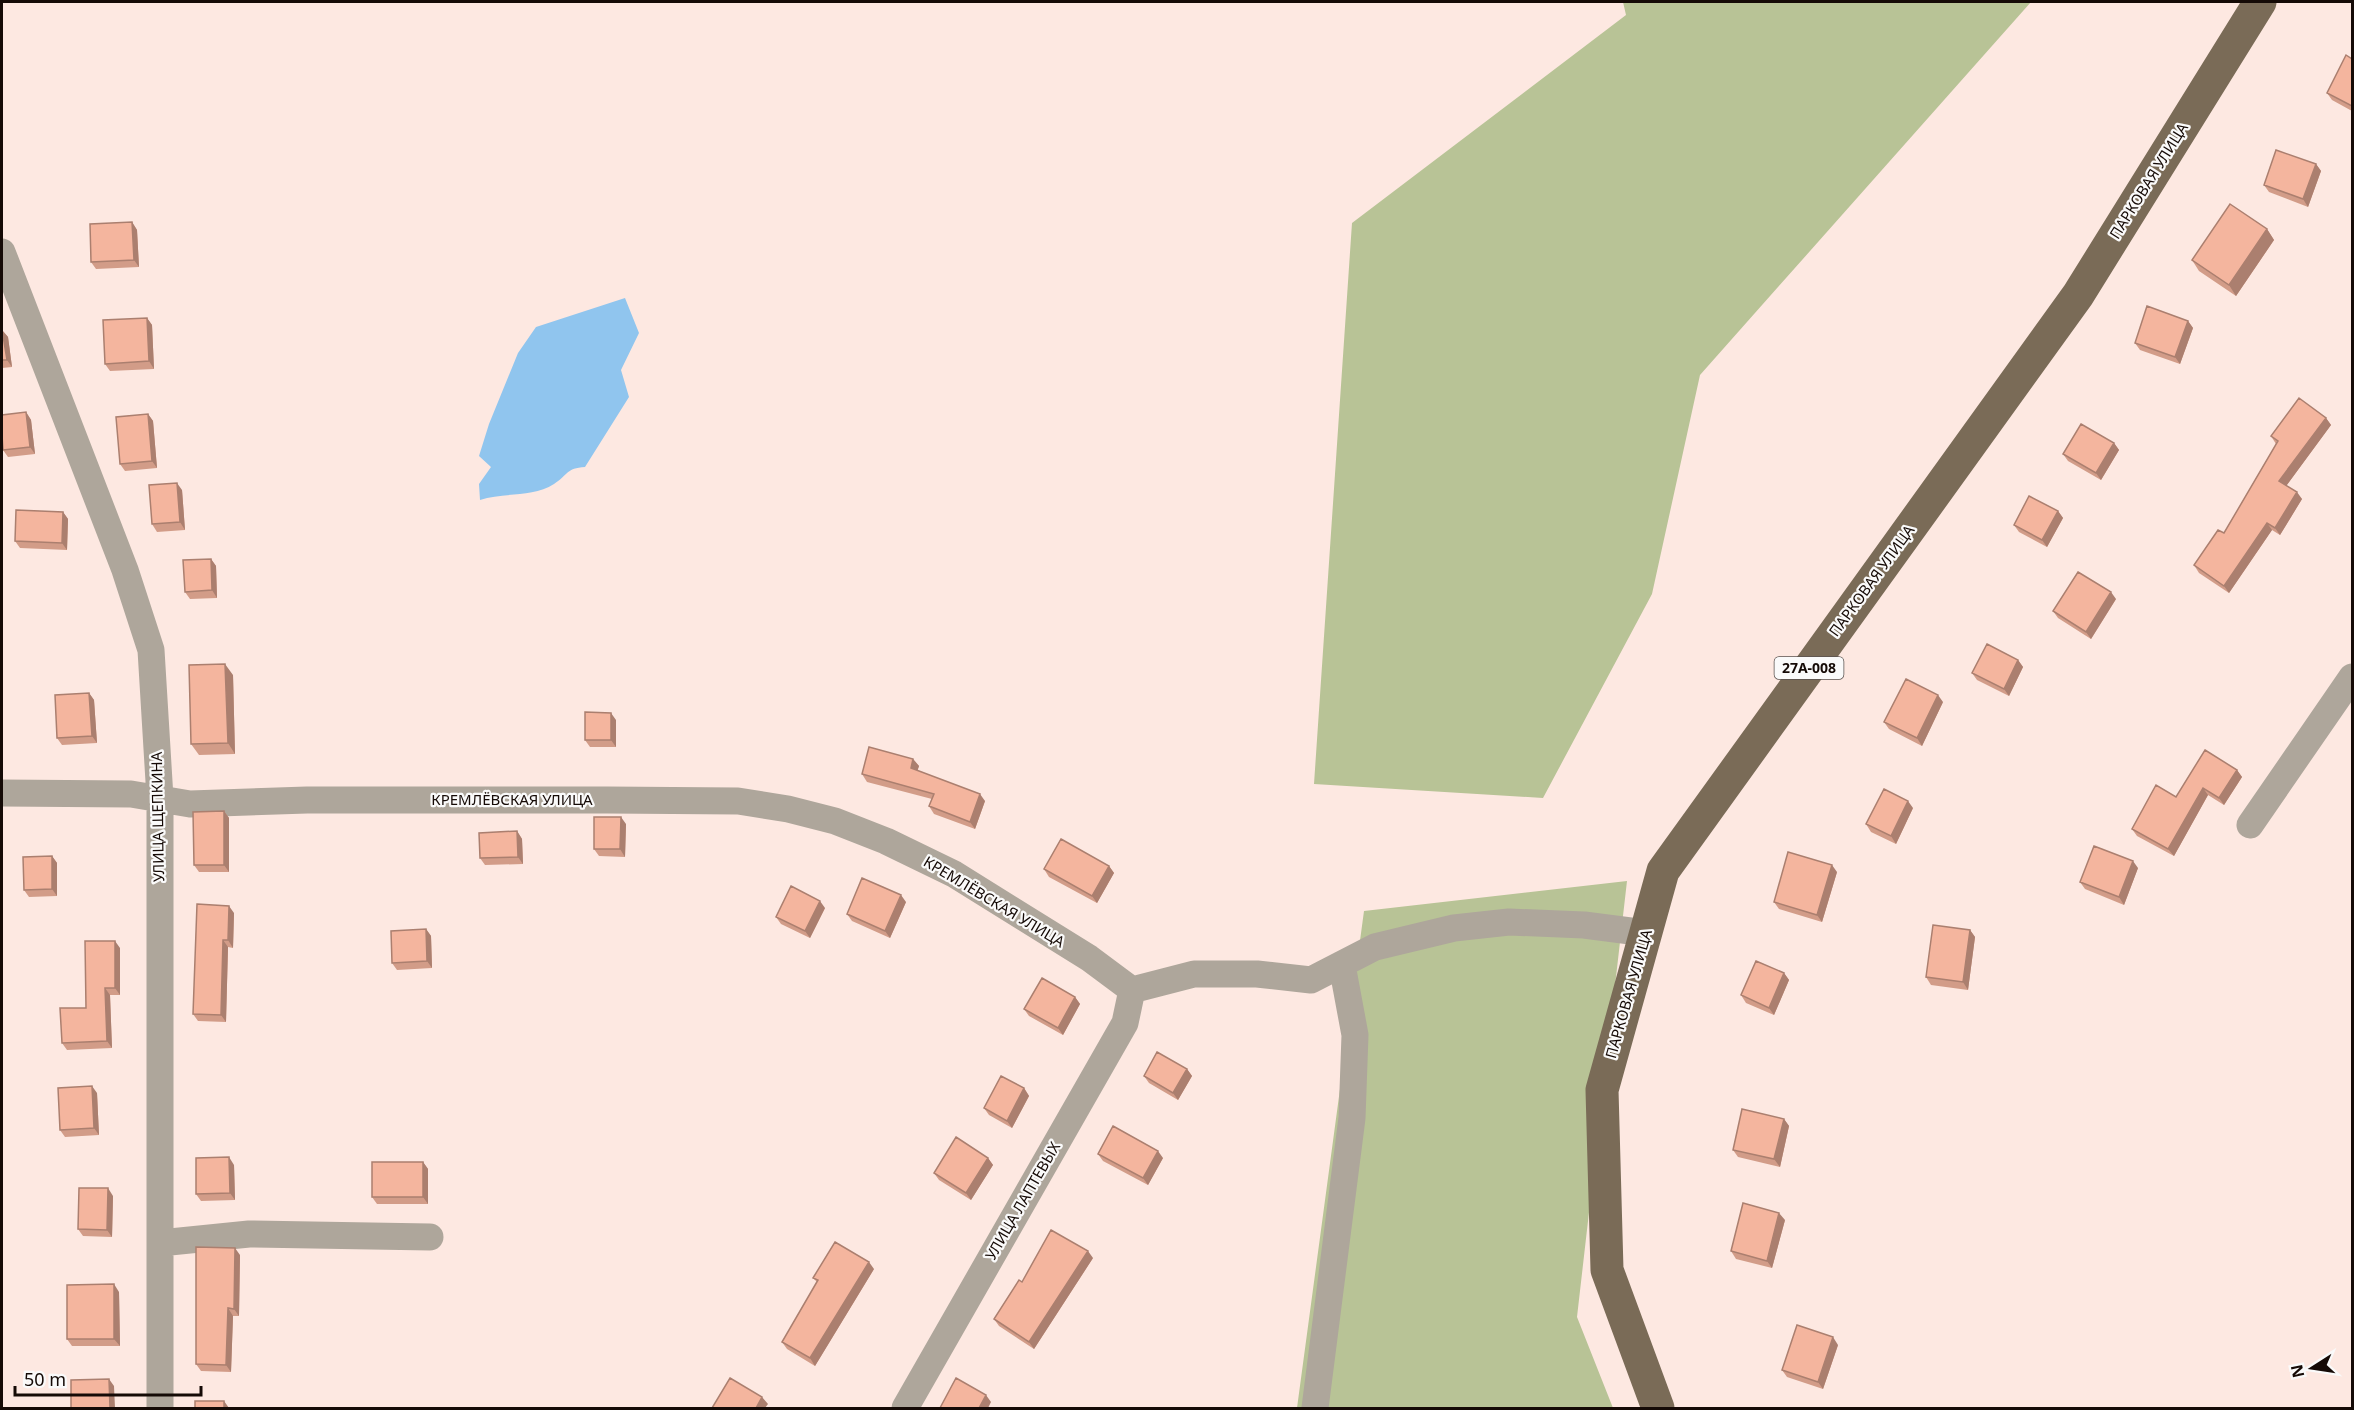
<svg xmlns="http://www.w3.org/2000/svg" width="2354" height="1410" viewBox="0 0 2354 1410" font-family="'Noto Sans',sans-serif">
	<style>
		.green { fill: #b8c396 }
		.water { fill: #90c5ee }
		.lines { fill: none; stroke-linecap: round; stroke-linejoin: round }
		.street { stroke: #aea69b; stroke-width: 27 }
		.primary { stroke: #7a6b57; stroke-width: 33 }
		.wall { fill: #d29c88 }
		.shaded-wall { fill: #ab7f6f }
		.building { fill: #f4b59e; stroke: #ab7f6f; stroke-width: 1.5 }
		.labels { text-anchor: middle; stroke-width: 4.5; stroke-linejoin: round; paint-order: stroke }
		.shield { fill: #fafafa; stroke: #5a524f; stroke-width: 1.5 }
		.shield-label { font-size: 14px; font-weight: bold; fill: #150a06 }
		.street-label { font-size: 15px; fill: #150a06; stroke: #fafafa }
	</style>
	<rect width="100%" height="100%" fill="#fde8e1"/>
	<path class="green" d="M 1623,2 L 2031,2 L 1700,375 L 1652,594 L 1543,798 L 1314,784 L 1352,223 L 1626,15 Z
		M 1627,881 L 1577,1317 L 1613,1408 L 1297,1408 L 1364,911 Z"/>
	<path class="water" d="M 625,298 L 639,333 L 621,370 L 629,397 L 585,467 C 566,468 568,475 554,484 C 532,498 503,492 480,500 L 479,484 L 491,467 L 479,456 L 489,424 L 518,353 L 536,327 Z"/>
	<g class="lines">
		<path class="street" d="M 2,252 L 125,570 L 151,650 L 160,798 L 160,1408
			M 2,793 L 131,794 L 190,804 L 307,800 L 607,800 L 738,801 L 788,809 L 835,821 L 886,841 L 954,874 L 1089,958 L 1132,990
			M 2250,825 L 2352,677
			M 1132,990 L 1194,974 L 1257,974 L 1311,980 L 1375,947 L 1454,928 L 1509,922 L 1584,925 L 1646,933
			M 160,1243 L 249,1234 L 430,1237
			M 905,1408 L 1125,1023 L 1132,990
			M 1315,1408 L 1352,1118 L 1355,1035 L 1342,965"/>
		<path class="primary" d="M 1658,1408 L 1607,1270 L 1602,1090 L 1663,871 L 2078,295 L 2260,2"/>
	</g>
	<path class="wall" d="M 2352,59 L 2352,111 L 2332,100 L 2327,93 Z
		M 2316,164 L 2321,171 L 2308,207 L 2269,192 L 2264,185 Z
		M 132,222 L 137,230 L 139,267 L 96,269 L 91,262 Z
		M 2267,229 L 2274,240 L 2236,296 L 2199,271 L 2192,260 Z
		M 147,318 L 152,325 L 154,369 L 110,371 L 105,364 Z
		M 2188,321 L 2193,328 L 2180,364 L 2140,350 L 2135,343 Z
		M 2,330 L 8,337 L 12,367 L 2,368 Z
		M 26,412 L 31,420 L 35,454 L 8,457 L 3,450 Z
		M 148,414 L 153,421 L 157,468 L 125,471 L 120,464 Z
		M 2326,418 L 2331,425 L 2286,486 L 2302,499 L 2280,535 L 2272,530 L 2229,593 L 2199,573 L 2194,565 L 2224,533 L 2276,444 L 2271,436 Z
		M 2114,443 L 2119,450 L 2101,480 L 2068,461 L 2063,454 Z
		M 182,490 L 185,530 L 157,532 L 152,524 Z
		M 2058,511 L 2063,518 L 2047,547 L 2019,532 L 2014,525 Z
		M 63,512 L 68,519 L 67,550 L 20,548 L 15,541 Z
		M 211,559 L 216,566 L 217,598 L 190,599 L 185,592 Z
		M 2116,599 L 2091,639 L 2058,618 L 2053,611 Z
		M 2018,660 L 2023,667 L 2009,696 L 1977,680 L 1972,673 Z
		M 233,675 L 235,754 L 199,755 L 191,744 Z
		M 89,693 L 94,700 L 97,743 L 62,745 L 57,738 Z
		M 1943,702 L 1922,746 L 1889,729 L 1884,722 Z
		M 616,720 L 616,747 L 590,747 L 585,740 Z
		M 913,759 L 919,766 L 917,771 L 985,801 L 975,829 L 934,814 L 929,806 L 932,799 L 867,782 L 862,774 Z
		M 2237,770 L 2242,777 L 2224,805 L 2208,795 L 2174,856 L 2137,836 L 2132,829 L 2176,797 Z
		M 1913,808 L 1896,844 L 1871,832 L 1866,824 Z
		M 224,811 L 229,818 L 229,872 L 199,872 L 194,865 Z
		M 626,824 L 625,857 L 599,856 L 594,849 Z
		M 517,831 L 522,839 L 523,864 L 485,865 L 480,858 Z
		M 52,856 L 57,863 L 57,896 L 29,897 L 24,890 Z
		M 1109,866 L 1114,873 L 1097,903 L 1049,877 L 1044,869 Z
		M 2138,868 L 2124,905 L 2085,889 L 2080,882 Z
		M 1837,872 L 1822,922 L 1779,909 L 1774,902 Z
		M 906,902 L 890,938 L 852,921 L 847,914 Z
		M 825,908 L 810,938 L 781,924 L 776,917 Z
		M 234,913 L 233,948 L 228,947 L 226,1022 L 198,1021 L 193,1014 Z
		M 426,929 L 431,936 L 432,968 L 397,970 L 392,963 Z
		M 1970,930 L 1975,937 L 1968,990 L 1931,985 L 1926,977 Z
		M 120,948 L 120,995 L 110,995 L 112,1048 L 67,1050 L 62,1043 L 86,1008 Z
		M 1784,973 L 1789,980 L 1774,1015 L 1746,1003 L 1741,995 Z
		M 1075,997 L 1080,1004 L 1063,1035 L 1029,1016 L 1024,1009 Z
		M 1187,1069 L 1192,1076 L 1178,1100 L 1149,1083 L 1144,1076 Z
		M 1024,1088 L 1029,1096 L 1012,1128 L 989,1115 L 984,1108 Z
		M 97,1093 L 99,1135 L 65,1137 L 60,1130 Z
		M 1784,1119 L 1789,1126 L 1780,1167 L 1738,1157 L 1733,1150 Z
		M 1098,1154 L 1163,1158 L 1148,1185 L 1103,1161 Z
		M 988,1158 L 993,1165 L 971,1200 L 939,1180 L 934,1173 Z
		M 423,1162 L 428,1169 L 428,1204 L 377,1204 L 372,1197 Z
		M 234,1165 L 235,1200 L 201,1201 L 196,1194 Z
		M 113,1196 L 112,1237 L 83,1236 L 78,1229 Z
		M 1785,1220 L 1772,1268 L 1736,1259 L 1731,1251 Z
		M 240,1255 L 239,1316 L 233,1316 L 231,1372 L 201,1371 L 196,1364 Z
		M 1093,1258 L 1034,1349 L 999,1326 L 994,1319 L 1022,1282 Z
		M 874,1269 L 815,1366 L 787,1349 L 782,1342 L 817,1282 L 813,1278 Z
		M 119,1292 L 120,1346 L 72,1346 L 67,1339 Z
		M 1838,1345 L 1823,1389 L 1787,1377 L 1782,1370 Z"/>
	<path class="shaded-wall" d="M 2316,164 L 2321,171 L 2308,207 L 2303,199 Z
		M 132,222 L 137,230 L 139,267 L 134,260 Z
		M 2267,229 L 2274,240 L 2236,296 L 2229,285 Z
		M 147,318 L 152,325 L 154,369 L 149,361 Z
		M 2188,321 L 2193,328 L 2180,364 L 2175,357 Z
		M 2,330 L 8,337 L 12,367 L 7,360 Z
		M 26,412 L 31,420 L 35,454 L 30,447 Z
		M 148,414 L 153,421 L 157,468 L 152,461 Z
		M 2326,418 L 2331,425 L 2284,489 L 2279,481 Z
		M 2114,443 L 2119,450 L 2101,480 L 2096,473 Z
		M 177,483 L 182,490 L 185,530 L 180,522 Z
		M 2297,492 L 2302,499 L 2280,535 L 2275,528 Z
		M 2058,511 L 2063,518 L 2047,547 L 2042,540 Z
		M 63,512 L 68,519 L 67,550 L 62,543 Z
		M 2267,523 L 2272,530 L 2229,593 L 2224,586 Z
		M 211,559 L 216,566 L 217,598 L 212,590 Z
		M 2111,592 L 2116,599 L 2091,639 L 2086,632 Z
		M 2018,660 L 2023,667 L 2009,696 L 2004,689 Z
		M 225,664 L 233,675 L 235,754 L 228,743 Z
		M 89,693 L 94,700 L 97,743 L 92,736 Z
		M 1938,695 L 1943,702 L 1922,746 L 1917,738 Z
		M 611,713 L 616,720 L 616,747 L 611,740 Z
		M 913,759 L 919,766 L 916,775 L 911,768 Z
		M 2237,770 L 2242,777 L 2224,805 L 2219,798 Z
		M 2203,788 L 2208,795 L 2174,856 L 2168,849 Z
		M 980,794 L 985,801 L 975,829 L 970,822 Z
		M 1908,801 L 1913,808 L 1896,844 L 1891,836 Z
		M 224,811 L 229,818 L 229,872 L 224,865 Z
		M 621,817 L 626,824 L 625,857 L 620,849 Z
		M 517,831 L 522,839 L 523,864 L 518,857 Z
		M 52,856 L 57,863 L 57,896 L 52,889 Z
		M 2133,861 L 2138,868 L 2124,905 L 2119,897 Z
		M 1832,865 L 1837,872 L 1822,922 L 1817,915 Z
		M 1109,866 L 1114,873 L 1097,903 L 1092,896 Z
		M 901,895 L 906,902 L 890,938 L 885,931 Z
		M 820,901 L 825,908 L 810,938 L 805,931 Z
		M 229,906 L 234,913 L 233,948 L 228,940 Z
		M 426,929 L 431,936 L 432,968 L 427,961 Z
		M 1970,930 L 1975,937 L 1968,990 L 1963,982 Z
		M 223,940 L 228,947 L 226,1022 L 221,1015 Z
		M 115,941 L 120,948 L 120,995 L 115,988 Z
		M 1784,973 L 1789,980 L 1774,1015 L 1769,1008 Z
		M 105,988 L 110,995 L 112,1048 L 107,1041 Z
		M 1075,997 L 1080,1004 L 1063,1035 L 1058,1028 Z
		M 1187,1069 L 1192,1076 L 1178,1100 L 1173,1093 Z
		M 92,1086 L 97,1093 L 99,1135 L 94,1128 Z
		M 1024,1088 L 1029,1096 L 1012,1128 L 1007,1121 Z
		M 1784,1119 L 1789,1126 L 1780,1167 L 1774,1159 Z
		M 1158,1151 L 1163,1158 L 1148,1185 L 1143,1178 Z
		M 229,1157 L 234,1165 L 235,1200 L 230,1193 Z
		M 988,1158 L 993,1165 L 971,1200 L 966,1193 Z
		M 423,1162 L 428,1169 L 428,1204 L 423,1197 Z
		M 108,1188 L 113,1196 L 112,1237 L 107,1230 Z
		M 1779,1213 L 1785,1220 L 1772,1268 L 1767,1261 Z
		M 235,1248 L 240,1255 L 239,1316 L 234,1309 Z
		M 1088,1251 L 1093,1258 L 1034,1349 L 1029,1342 Z
		M 869,1262 L 874,1269 L 815,1366 L 810,1358 Z
		M 114,1284 L 119,1292 L 120,1346 L 114,1339 Z
		M 228,1308 L 233,1316 L 231,1372 L 226,1365 Z
		M 1833,1337 L 1838,1345 L 1823,1389 L 1818,1382 Z
		M 109,1379 L 114,1386 L 115,1408 L 110,1408 Z
		M 986,1395 L 991,1402 L 988,1408 L 979,1408 Z
		M 762,1397 L 768,1404 L 765,1408 L 756,1408 Z
		M 224,1401 L 229,1408 L 224,1408 Z"/>
	<path class="building" d="M 2346,55 L 2352,59 L 2352,106 L 2327,93 Z
		M 2276,150 L 2316,164 L 2303,199 L 2264,185 Z
		M 2230,204 L 2267,229 L 2229,285 L 2192,260 Z
		M 132,222 L 134,260 L 91,262 L 90,224 Z
		M 2147,306 L 2188,321 L 2175,357 L 2135,343 Z
		M 147,318 L 149,361 L 105,364 L 103,320 Z
		M 2,330 L 7,360 L 2,360 Z
		M 2299,398 L 2326,418 L 2279,481 L 2297,492 L 2275,528 L 2267,523 L 2224,586 L 2194,565 L 2218,530 L 2224,533 L 2278,441 L 2271,436 Z
		M 26,412 L 30,447 L 3,450 L 2,435 L 2,415 Z
		M 148,414 L 152,461 L 120,464 L 116,417 Z
		M 2081,424 L 2114,443 L 2096,473 L 2063,454 Z
		M 177,483 L 180,522 L 152,524 L 149,485 Z
		M 2029,496 L 2058,511 L 2042,540 L 2014,525 Z
		M 16,510 L 63,512 L 62,543 L 15,541 Z
		M 211,559 L 212,590 L 185,592 L 183,560 Z
		M 2078,572 L 2111,592 L 2086,632 L 2053,611 Z
		M 1987,644 L 2018,660 L 2004,689 L 1972,673 Z
		M 225,664 L 228,743 L 191,744 L 189,665 Z
		M 1906,679 L 1938,695 L 1917,738 L 1884,722 Z
		M 89,693 L 92,736 L 57,738 L 55,695 Z
		M 585,712 L 611,713 L 611,740 L 585,740 Z
		M 869,747 L 913,759 L 911,768 L 980,794 L 970,822 L 929,806 L 934,794 L 862,774 Z
		M 2205,750 L 2237,770 L 2219,798 L 2203,788 L 2168,849 L 2132,829 L 2156,785 L 2176,797 Z
		M 1884,789 L 1908,801 L 1891,836 L 1866,824 Z
		M 224,811 L 224,865 L 194,865 L 193,812 Z
		M 594,817 L 621,817 L 620,849 L 594,849 Z
		M 517,831 L 518,857 L 480,858 L 479,833 Z
		M 1061,839 L 1109,866 L 1092,896 L 1044,869 Z
		M 2094,846 L 2133,861 L 2119,897 L 2080,882 Z
		M 1788,852 L 1832,865 L 1817,915 L 1774,902 Z
		M 52,856 L 52,889 L 24,890 L 23,857 Z
		M 862,878 L 901,895 L 885,931 L 847,914 Z
		M 791,886 L 820,901 L 805,931 L 776,917 Z
		M 197,904 L 229,906 L 228,940 L 223,940 L 221,1015 L 193,1014 Z
		M 1933,925 L 1970,930 L 1963,982 L 1926,977 Z
		M 426,929 L 427,961 L 392,963 L 391,931 Z
		M 85,941 L 115,941 L 115,988 L 105,988 L 107,1041 L 62,1043 L 60,1008 L 86,1008 Z
		M 1756,961 L 1784,973 L 1769,1008 L 1741,995 Z
		M 1042,978 L 1075,997 L 1058,1028 L 1024,1009 Z
		M 1157,1052 L 1187,1069 L 1173,1093 L 1144,1076 Z
		M 1001,1076 L 1024,1088 L 1007,1121 L 984,1108 Z
		M 92,1086 L 94,1128 L 60,1130 L 58,1088 Z
		M 1742,1109 L 1784,1119 L 1774,1159 L 1733,1150 Z
		M 1113,1126 L 1158,1151 L 1143,1178 L 1098,1154 Z
		M 956,1137 L 988,1158 L 966,1193 L 934,1173 Z
		M 229,1157 L 230,1193 L 196,1194 L 196,1158 Z
		M 372,1162 L 423,1162 L 423,1197 L 372,1197 Z
		M 79,1188 L 108,1188 L 107,1230 L 78,1229 Z
		M 1743,1203 L 1779,1213 L 1767,1261 L 1731,1251 Z
		M 1051,1230 L 1088,1251 L 1029,1342 L 994,1319 L 1019,1280 L 1022,1282 Z
		M 835,1242 L 869,1262 L 810,1358 L 782,1342 L 818,1280 L 813,1278 Z
		M 196,1247 L 235,1248 L 234,1309 L 228,1308 L 226,1365 L 196,1364 Z
		M 114,1284 L 114,1339 L 67,1339 L 67,1285 Z
		M 1797,1325 L 1833,1337 L 1818,1382 L 1782,1370 Z
		M 730,1378 L 762,1397 L 756,1408 L 712,1408 Z
		M 956,1378 L 986,1395 L 979,1408 L 940,1408 Z
		M 109,1379 L 110,1408 L 71,1408 L 71,1380 Z
		M 195,1401 L 224,1401 L 224,1408 L 195,1408 Z"/>
	<g class="labels">
		<rect class="shield" x="1774.5" y="657" width="69" height="22" rx="4.5"/>
		<g class="shield-label">
			<text x="1809" y="673">27А-008</text>
		</g>
		<g class="street-label">
			<text transform="translate(2149 181) rotate(-58)" y="5">ПАРКОВАЯ УЛИЦА</text>
			<text transform="translate(1872 581) rotate(-54)" y="5">ПАРКОВАЯ УЛИЦА</text>
			<text x="512" y="805">КРЕМЛЁВСКАЯ УЛИЦА</text>
			<text transform="translate(158 817) rotate(-91)" y="5">УЛИЦА ЩЕПКИНА</text>
			<text transform="translate(994 902) rotate(31)" y="5">КРЕМЛЁВСКАЯ УЛИЦА</text>
			<text transform="translate(1629 994) rotate(-74)" y="5">ПАРКОВАЯ УЛИЦА</text>
			<text transform="translate(1023 1201) rotate(-60)" y="5">УЛИЦА ЛАПТЕВЫХ</text>
		</g>
	</g>
	<rect width="2354" height="1410" fill="none" stroke="#150a06" stroke-width="6"/>
	<g transform="translate(2312 1368) rotate(258)" stroke="#fafafa" stroke-width="4.5" paint-order="stroke">
	<path d="M0-4.5L10 22L0 15L-10 22Z" fill="#150a06"/>
	<text y="-9" font-size="16" font-weight="bold" text-anchor="middle" fill="#150a06">N</text>
	</g>
	<path d="M15 1386v9h186v-9" fill="none" stroke="#150a06" stroke-width="3"/>
	<text x="24" y="1386" font-size="18" fill="#150a06" stroke="#fafafa" stroke-width="4.5" paint-order="stroke">50 m</text>
</svg>
